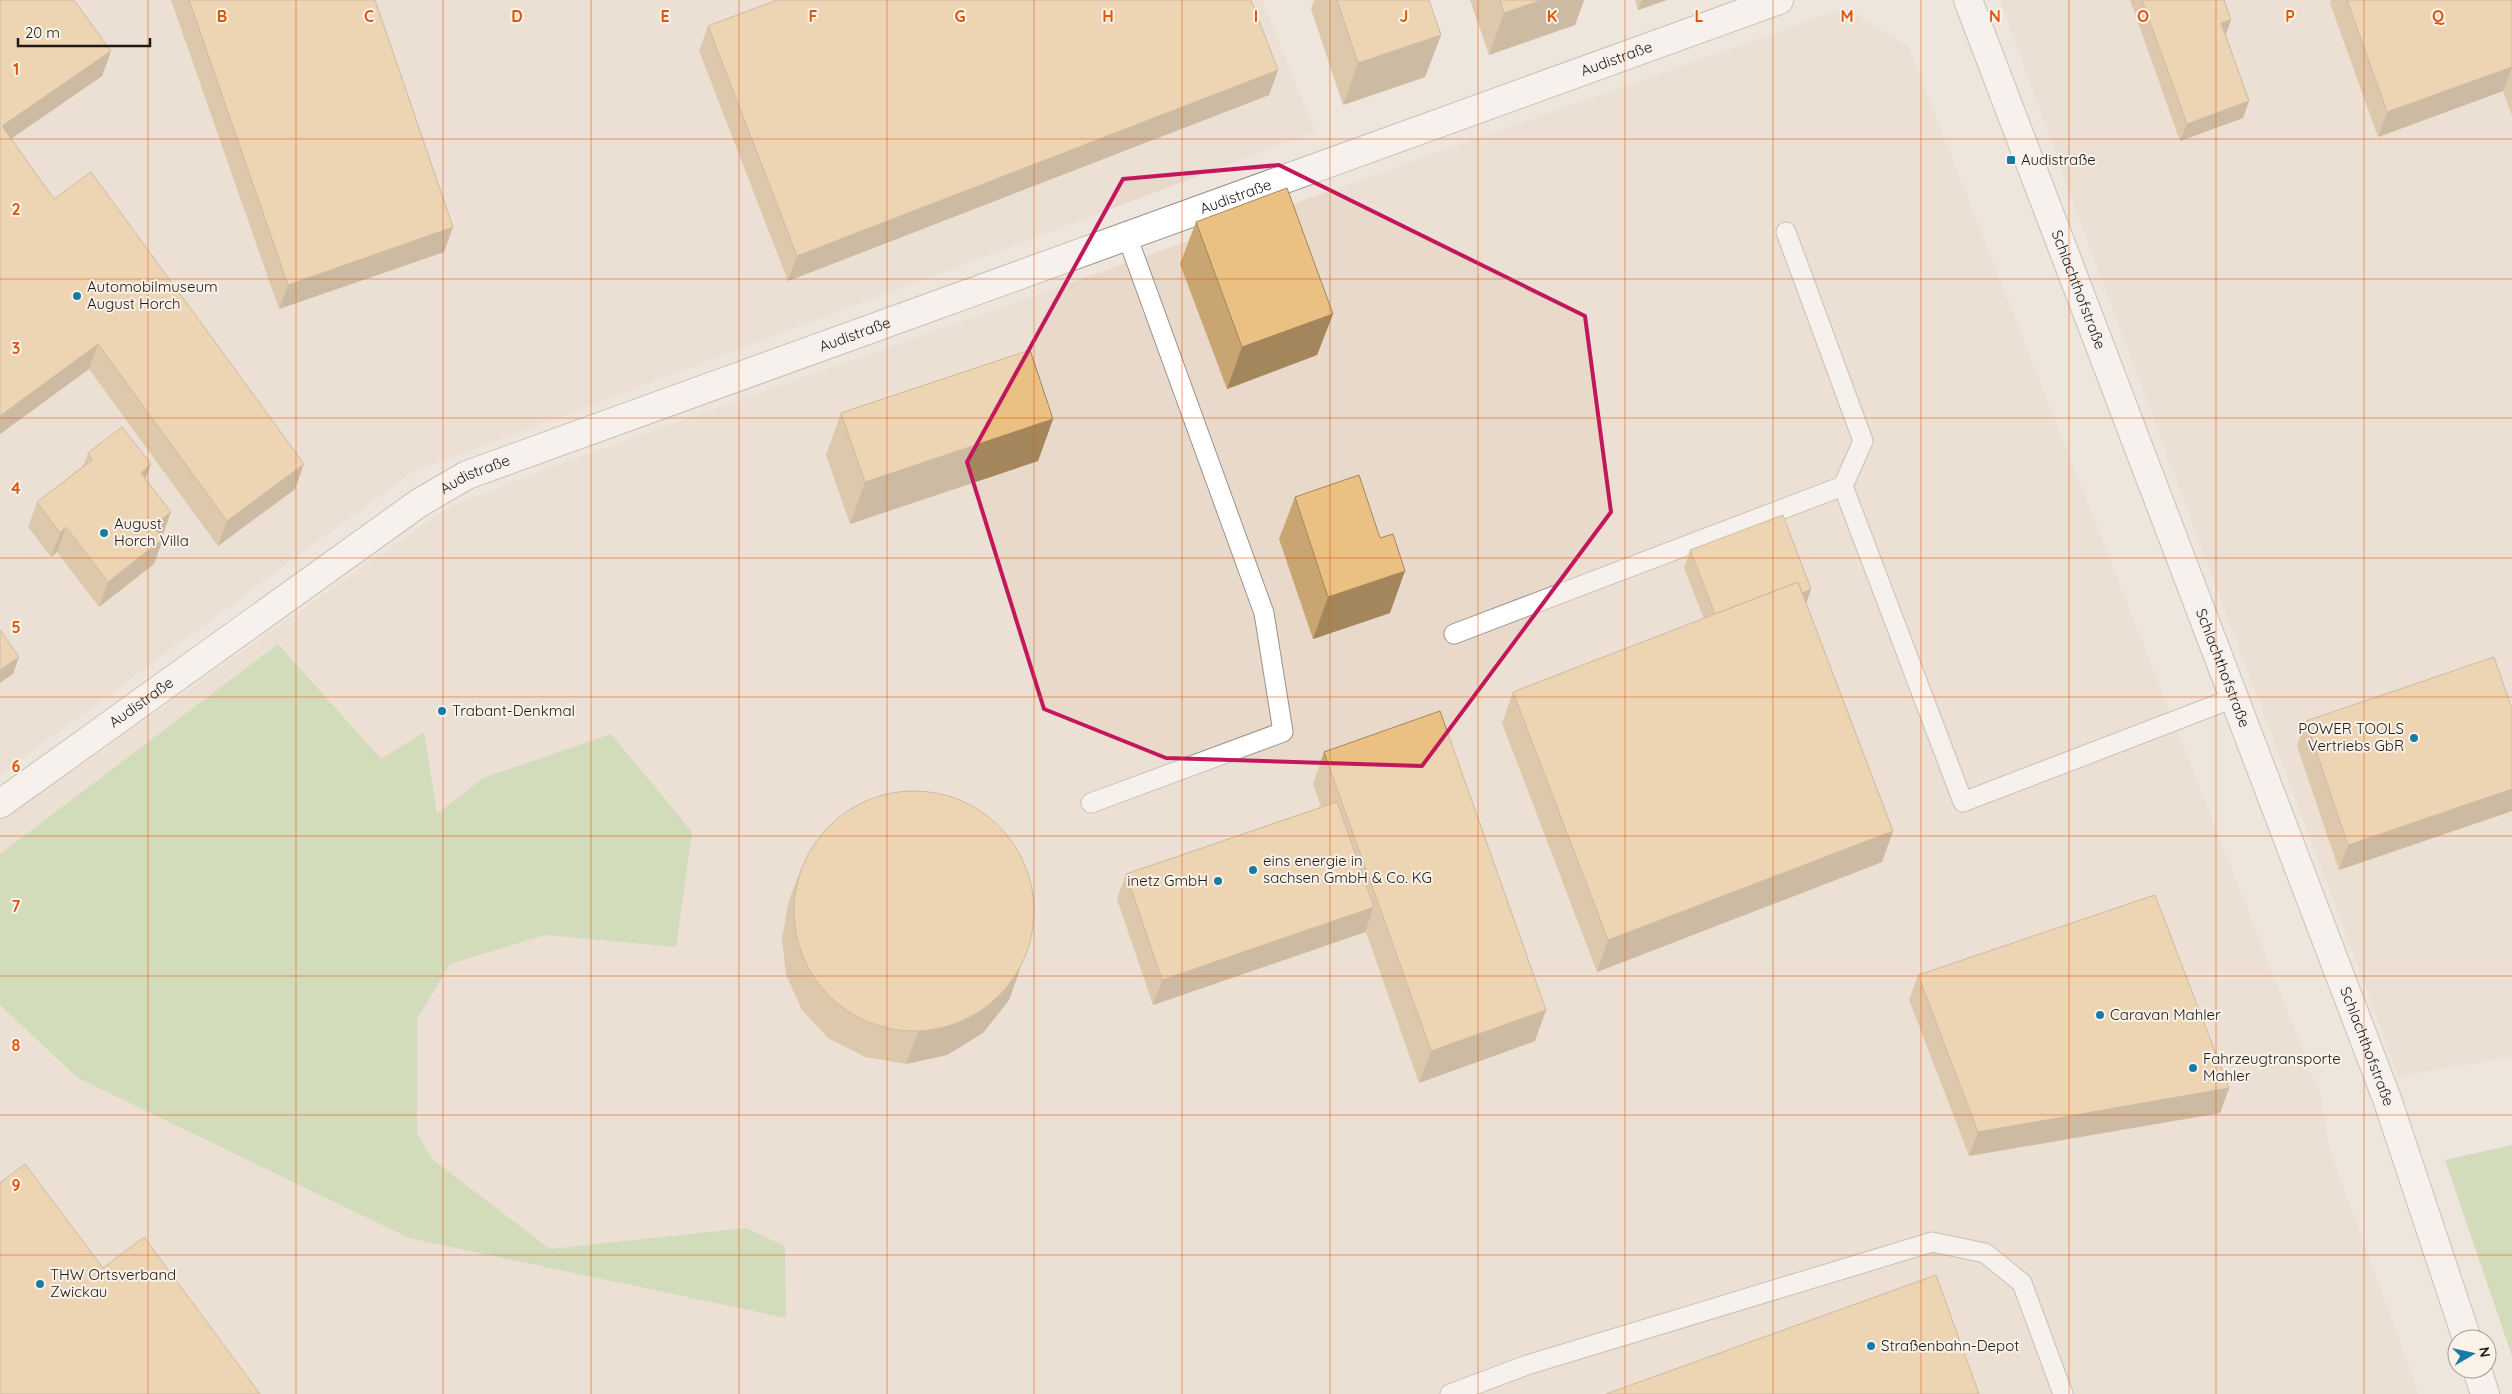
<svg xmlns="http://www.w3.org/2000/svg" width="2512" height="1394" viewBox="0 0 2512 1394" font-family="Quicksand,sans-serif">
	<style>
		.built { fill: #e8d9ca }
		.green { fill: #b0cf91 }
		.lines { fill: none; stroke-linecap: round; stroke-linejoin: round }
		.lane-casing { stroke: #9c938b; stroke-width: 21 }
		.street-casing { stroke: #9c938b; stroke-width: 30 }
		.lane { stroke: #fff; stroke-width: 19 }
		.street { stroke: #fff; stroke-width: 28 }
		.wall { fill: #c9a571 }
		.shaded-wall { fill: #a4865c }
		.building { fill: #eac083; stroke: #a4865c }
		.marked { fill: none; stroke: #c2185b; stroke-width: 4; stroke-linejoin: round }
		.grid { fill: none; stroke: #de560c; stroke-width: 1; stroke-opacity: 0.55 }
		.poi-dot { fill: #177ba7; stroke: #fbf2e9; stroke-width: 2 }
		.labels { text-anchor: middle; stroke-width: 4; stroke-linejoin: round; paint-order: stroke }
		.street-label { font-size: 15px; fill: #1c1916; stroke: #fbf2e9 }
		.poi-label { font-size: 15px; fill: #1c1916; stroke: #fbf2e9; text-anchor: start }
		.grid-label { font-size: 16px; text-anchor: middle; font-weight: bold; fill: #de560c; stroke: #fbf2e9; stroke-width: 4; stroke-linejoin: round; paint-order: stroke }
	</style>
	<rect width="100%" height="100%" fill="#eee5dc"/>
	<path class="built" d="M 0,0 L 1262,0 L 1315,132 L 411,473 L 0,775 Z
		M 2000,0 L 2512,0 L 2512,1057 L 2399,1076 L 2091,251 Z
		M 1846,8 L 1908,46 L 2320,1094 L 2330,1151 L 2419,1394 L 0,1394 L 0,822 L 447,508 L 570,460 Z"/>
	<path class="green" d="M 278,644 L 381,759 L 424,732 L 437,814 L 483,778 L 611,734 L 692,832 L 676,947 L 545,935 L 450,964 L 417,1019 L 417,1133 L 432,1159 L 550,1249 L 746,1228 L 785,1246 L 786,1318 L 409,1238 L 78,1078 L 0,1005 L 0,854 Z
		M 2512,1145 L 2512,1356 L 2445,1160 Z"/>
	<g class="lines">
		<defs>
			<path id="lane" d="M 1786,232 L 1863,441 L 1843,486
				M 1454,634 L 1843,486 L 1963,802 L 2234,698
				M 1091,803 L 1283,732 L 1264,613 L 1127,236
				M 1450,1394 L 1527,1365 L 1932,1242 L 1985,1253 L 2022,1283 L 2063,1394"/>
			<g id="street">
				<path id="s1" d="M 1968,0 L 2387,1099 L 2467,1339"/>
				<path id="s2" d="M 0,804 L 419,503 L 467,475 L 1779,0"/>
				<path d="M 2477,1369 L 2485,1394"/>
			</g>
		</defs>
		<use href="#lane" class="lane-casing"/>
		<use href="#street" class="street-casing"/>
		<use href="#lane" class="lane"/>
		<use href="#street" class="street"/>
	</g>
	<path class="wall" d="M 0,0 L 111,51 L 102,76 L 11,139 L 54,199 L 295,489 L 218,546 L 89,369 L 0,434 Z
		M 171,0 L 375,0 L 444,252 L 279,309 Z
		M 1314,0 L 1429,0 L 1441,35 L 1425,77 L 1343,105 L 1311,9 Z
		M 1470,0 L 1584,0 L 1575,25 L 1489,55 Z
		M 1635,0 L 1667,0 L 1638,10 Z
		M 2130,0 L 2224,0 L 2226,35 L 2249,101 L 2243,118 L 2180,141 Z
		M 2331,0 L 2512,0 L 2512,116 L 2503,91 L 2378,137 L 2330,3 Z
		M 708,26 L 1278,70 L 1269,95 L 788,281 L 699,51 Z
		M 1196,222 L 1333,314 L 1317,355 L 1227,389 L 1180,264 Z
		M 841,413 L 1053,419 L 1038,461 L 850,524 L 826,455 Z
		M 88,453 L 146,479 L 162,537 L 163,539 L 154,564 L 99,607 L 57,552 L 51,557 L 28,527 L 37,502 L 83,466 Z
		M 1295,497 L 1390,613 L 1313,639 L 1279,539 Z
		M 1690,550 L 1806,604 L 1893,831 L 1882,862 L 1597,972 L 1502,723 L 1513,692 L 1704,619 L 1684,568 Z
		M 2512,709 L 2512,811 L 2339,870 L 2297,746 L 2306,721 Z
		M 1324,752 L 1535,1041 L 1419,1083 L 1366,932 L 1153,1005 L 1117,899 L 1126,874 L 1321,807 L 1313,784 Z
		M 801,869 L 1020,969 L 1009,1000 L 983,1033 L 947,1055 L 906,1064 L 865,1057 L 828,1038 L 802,1010 L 786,975 L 782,938 L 789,900 Z
		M 1918,975 L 2229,1088 L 2220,1113 L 1969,1156 L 1909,1000 Z"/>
	<path class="shaded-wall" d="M 1542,0 L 1584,0 L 1575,25 L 1489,55 L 1504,13 Z
		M 1642,0 L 1667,0 L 1638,10 Z
		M 2231,20 L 2225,37 L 2221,23 Z
		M 1441,35 L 1425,77 L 1343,105 L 1358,63 Z
		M 111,51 L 102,76 L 0,146 L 2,126 Z
		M 2512,67 L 2503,91 L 2378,137 L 2387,112 Z
		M 1278,70 L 1269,95 L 788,281 L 797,256 Z
		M 2249,101 L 2243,118 L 2180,141 L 2187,124 Z
		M 453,227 L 444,252 L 279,309 L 288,285 Z
		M 1333,314 L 1317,355 L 1227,389 L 1242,347 Z
		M 98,344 L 89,369 L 0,434 L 0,416 Z
		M 1053,419 L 1038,461 L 850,524 L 865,482 Z
		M 151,464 L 142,489 L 141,473 Z
		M 304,464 L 295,489 L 218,546 L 227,521 Z
		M 171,512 L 162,537 L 144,550 L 153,526 Z
		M 66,527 L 57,552 L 51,557 L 60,533 Z
		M 163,539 L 154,564 L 99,607 L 108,582 Z
		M 1405,571 L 1390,613 L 1313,639 L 1328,597 Z
		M 1811,589 L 1805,607 L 1719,625 Z
		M 19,657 L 13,674 L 0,683 L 0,670 Z
		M 2512,789 L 2512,811 L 2339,870 L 2348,845 Z
		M 1893,831 L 1882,862 L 1597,972 L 1608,940 Z
		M 1374,907 L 1365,932 L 1153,1005 L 1162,980 Z
		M 1020,969 L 1009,1000 L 983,1033 L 947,1055 L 906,1064 L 918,1032 Z
		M 1546,1010 L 1535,1041 L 1419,1083 L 1431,1051 Z
		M 2229,1088 L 2220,1113 L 1969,1156 L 1978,1132 Z"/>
	<path class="building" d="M 0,0 L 74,0 L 111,51 L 2,126 L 54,199 L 91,172 L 304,464 L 227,521 L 98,344 L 0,416 Z
		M 189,0 L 375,0 L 453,227 L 288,285 Z
		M 777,0 L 1251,0 L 1278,70 L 797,256 L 708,26 Z
		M 1337,0 L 1429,0 L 1441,35 L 1358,63 Z
		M 1500,0 L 1542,0 L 1504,13 Z
		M 2142,0 L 2224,0 L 2231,20 L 2221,23 L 2249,101 L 2187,124 Z
		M 2347,0 L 2512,0 L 2512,67 L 2387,112 Z
		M 1287,188 L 1333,314 L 1242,347 L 1196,222 Z
		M 1030,350 L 1053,419 L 865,482 L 841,413 Z
		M 122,427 L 151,464 L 141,473 L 171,512 L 153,526 L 163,539 L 108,582 L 66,527 L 60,533 L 37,502 L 92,460 L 88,453 Z
		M 1359,475 L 1380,538 L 1393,534 L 1405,571 L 1328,597 L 1295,497 Z
		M 1783,515 L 1811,589 L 1802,593 L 1798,582 L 1715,614 L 1690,550 Z
		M 1798,582 L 1893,831 L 1608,940 L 1513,692 Z
		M 0,630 L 19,657 L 0,670 Z
		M 2494,657 L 2512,709 L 2512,789 L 2348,845 L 2306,721 Z
		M 1440,711 L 1546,1010 L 1431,1051 L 1324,752 Z
		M794 911a120 120 0 1 1 240 0a120 120 0 1 1-240 0Z
		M 1337,802 L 1374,907 L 1162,980 L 1126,874 Z
		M 2155,895 L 2229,1088 L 1978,1132 L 1918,975 Z
		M 25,1164 L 103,1268 L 144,1237 L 260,1394 L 0,1394 L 0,1183 Z
		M 1936,1275 L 1979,1394 L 1606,1394 Z"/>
	<path d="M0 0H2512V1394H0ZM 1279,165 L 1585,316 L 1611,512 L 1422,766 L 1166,758 L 1044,709 L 967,462 L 1123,179 Z" fill="#eee5dc" fill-opacity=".55" fill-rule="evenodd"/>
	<path class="marked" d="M 1279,165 L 1585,316 L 1611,512 L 1422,766 L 1166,758 L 1044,709 L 967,462 L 1123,179 Z"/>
	<path class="grid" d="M 148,0 L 148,1394M 296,0 L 296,1394M 443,0 L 443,1394M 591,0 L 591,1394M 739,0 L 739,1394M 887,0 L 887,1394M 1034,0 L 1034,1394M 1182,0 L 1182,1394M 1330,0 L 1330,1394M 1478,0 L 1478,1394M 1625,0 L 1625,1394M 1773,0 L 1773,1394M 1921,0 L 1921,1394M 2069,0 L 2069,1394M 2216,0 L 2216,1394M 2364,0 L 2364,1394M 0,139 L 2512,139M 0,279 L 2512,279M 0,418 L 2512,418M 0,558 L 2512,558M 0,697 L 2512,697M 0,836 L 2512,836M 0,976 L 2512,976M 0,1115 L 2512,1115M 0,1255 L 2512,1255"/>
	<g class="poi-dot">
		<rect x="2006" y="155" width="10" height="10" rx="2.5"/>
		<circle cx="77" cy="296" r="5"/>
		<circle cx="104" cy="533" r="5"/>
		<circle cx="442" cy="711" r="5"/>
		<circle cx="2414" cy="738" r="5"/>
		<circle cx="1253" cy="870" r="5"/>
		<circle cx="1218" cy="881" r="5"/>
		<circle cx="2100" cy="1015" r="5"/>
		<circle cx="2193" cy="1068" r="5"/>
		<circle cx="40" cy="1284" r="5"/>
		<circle cx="1871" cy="1346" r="5"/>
	</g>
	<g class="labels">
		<g class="street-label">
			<text dy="5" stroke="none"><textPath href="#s2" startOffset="1794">Audistraße</textPath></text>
			<text dy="5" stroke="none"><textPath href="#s2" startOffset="1389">Audistraße</textPath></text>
			<text dy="5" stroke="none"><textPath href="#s1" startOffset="310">Schlachthofstraße</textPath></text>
			<text dy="5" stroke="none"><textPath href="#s2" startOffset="984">Audistraße</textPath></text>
			<text dy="5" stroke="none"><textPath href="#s2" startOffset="579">Audistraße</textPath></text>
			<text dy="5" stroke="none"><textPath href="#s1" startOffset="715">Schlachthofstraße</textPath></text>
			<text dy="5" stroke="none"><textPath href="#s2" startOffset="174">Audistraße</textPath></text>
			<text dy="5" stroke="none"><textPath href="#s1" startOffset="1120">Schlachthofstraße</textPath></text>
		</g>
		<g class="poi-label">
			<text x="2021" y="165">Audistraße</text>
			<text x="87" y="292">Automobilmuseum<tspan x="87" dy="17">August Horch</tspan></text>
			<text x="114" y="529">August<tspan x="114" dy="17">Horch Villa</tspan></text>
			<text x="452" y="716">Trabant-Denkmal</text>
			<text x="2404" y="734" text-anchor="end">POWER TOOLS<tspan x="2404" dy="17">Vertriebs GbR</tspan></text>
			<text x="1263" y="866">eins energie in<tspan x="1263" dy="17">sachsen GmbH &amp; Co. KG</tspan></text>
			<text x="1208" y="886" text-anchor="end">inetz GmbH</text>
			<text x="2110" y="1020">Caravan Mahler</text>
			<text x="2203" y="1064">Fahrzeugtransporte<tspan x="2203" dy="17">Mahler</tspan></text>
			<text x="50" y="1280">THW Ortsverband<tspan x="50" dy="17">Zwickau</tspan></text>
			<text x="1881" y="1351">Straßenbahn-Depot</text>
		</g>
	</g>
	<g class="grid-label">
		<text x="222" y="22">B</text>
		<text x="369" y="22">C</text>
		<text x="517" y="22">D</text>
		<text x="665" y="22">E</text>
		<text x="813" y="22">F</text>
		<text x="960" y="22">G</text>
		<text x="1108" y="22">H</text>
		<text x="1256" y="22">I</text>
		<text x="1404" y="22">J</text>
		<text x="1552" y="22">K</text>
		<text x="1699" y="22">L</text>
		<text x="1847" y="22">M</text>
		<text x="1995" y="22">N</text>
		<text x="2143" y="22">O</text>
		<text x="2290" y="22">P</text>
		<text x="2438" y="22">Q</text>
		<text x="16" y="75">1</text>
		<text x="16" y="215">2</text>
		<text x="16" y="354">3</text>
		<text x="16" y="494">4</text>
		<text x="16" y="633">5</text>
		<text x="16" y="772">6</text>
		<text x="16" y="912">7</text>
		<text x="16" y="1051">8</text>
		<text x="16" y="1191">9</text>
	</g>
	<g transform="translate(2472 1354) rotate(81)"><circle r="24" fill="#fbf2e9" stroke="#a29b95"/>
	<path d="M0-4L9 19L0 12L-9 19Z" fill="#177ba7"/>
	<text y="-8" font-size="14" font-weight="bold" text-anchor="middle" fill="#1c1916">N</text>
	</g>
	<path d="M18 38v8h132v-8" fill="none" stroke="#1c1916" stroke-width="2.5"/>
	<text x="25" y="38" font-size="15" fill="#1c1916" stroke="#fbf2e9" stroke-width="4" paint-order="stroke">20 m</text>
</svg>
